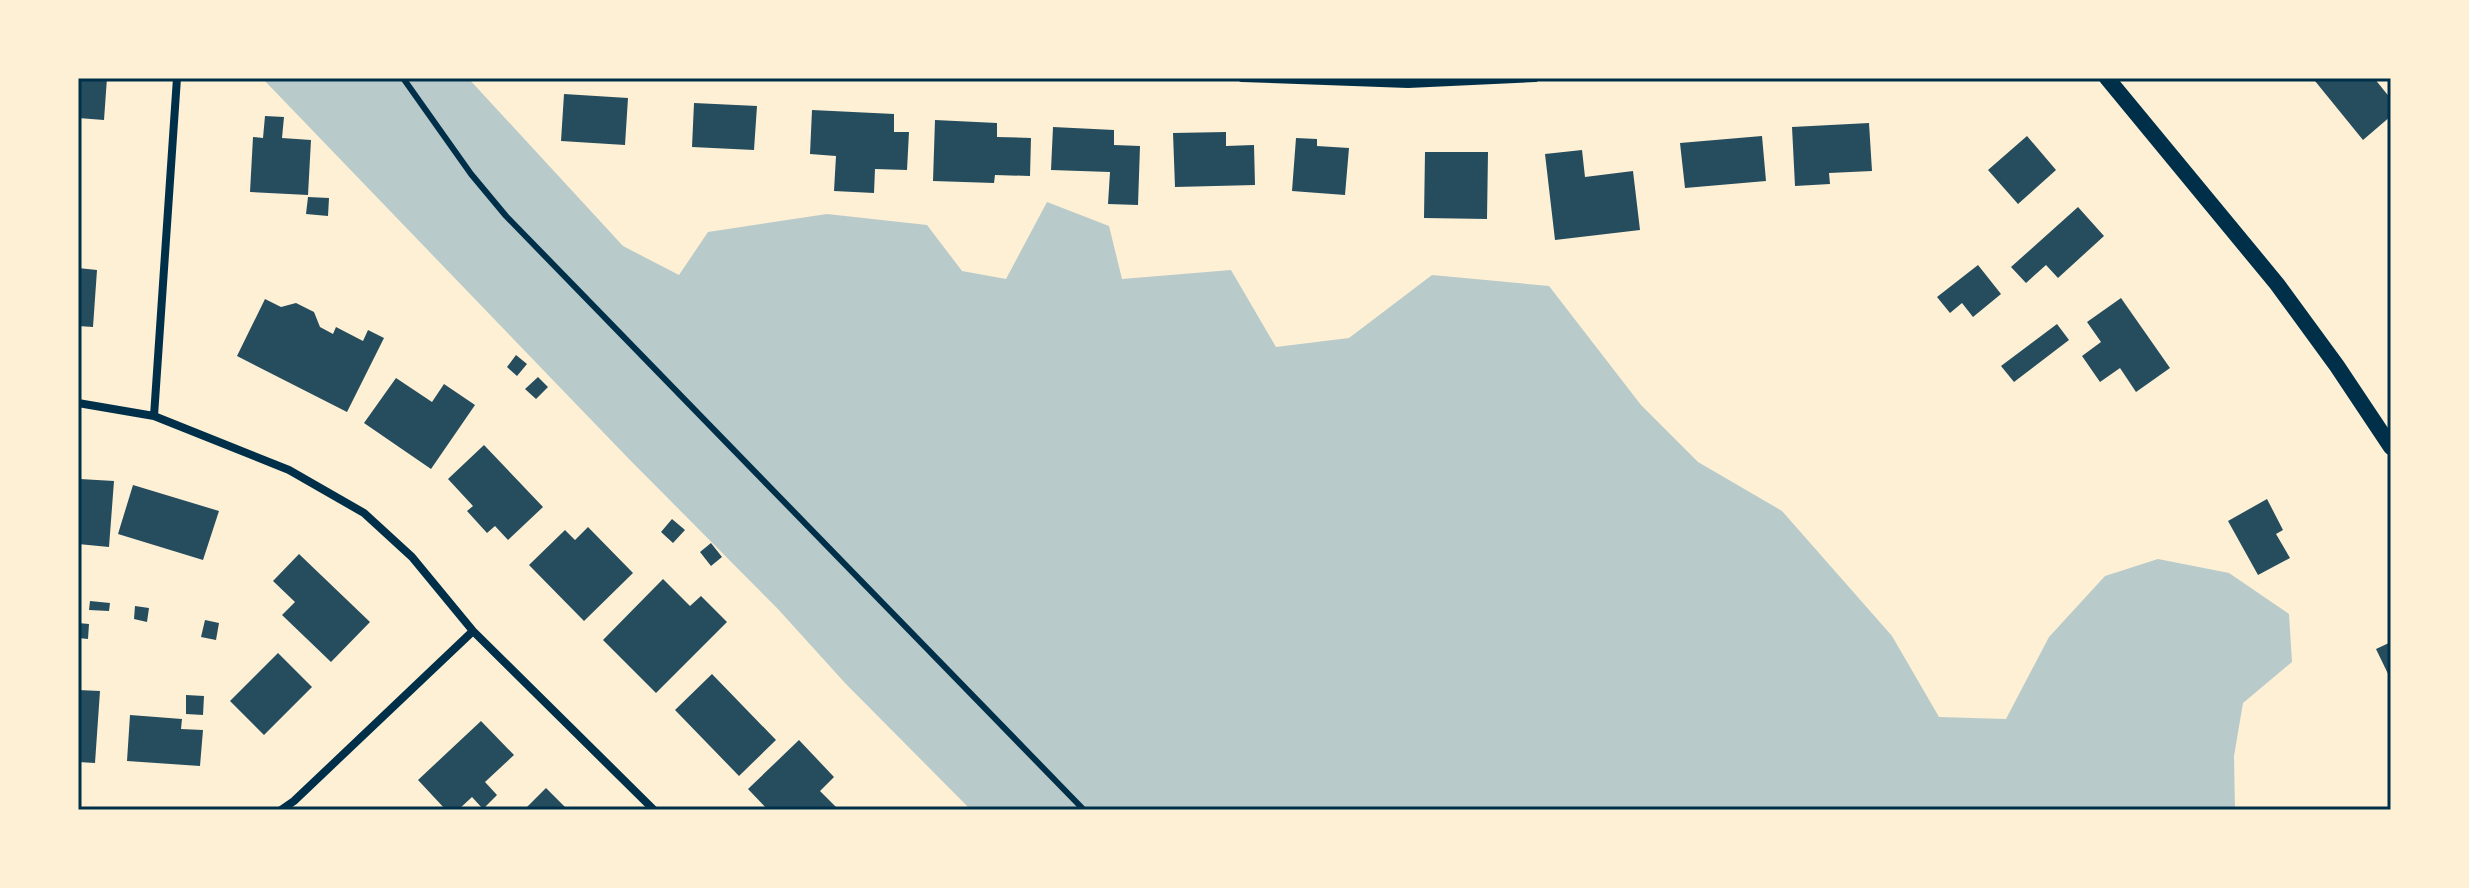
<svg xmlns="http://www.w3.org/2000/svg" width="2469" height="888" viewBox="0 0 2469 888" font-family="Roboto,sans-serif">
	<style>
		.green { fill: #b9caca }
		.building { fill: #264d5e }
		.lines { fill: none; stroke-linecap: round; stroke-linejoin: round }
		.service { stroke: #003049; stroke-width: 6 }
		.minor { stroke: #003049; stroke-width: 8 }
		.secondary { stroke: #003049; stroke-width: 16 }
		.neatline { fill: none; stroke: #003049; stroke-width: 3 }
	</style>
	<rect width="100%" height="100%" fill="#fdf0d5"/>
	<path class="green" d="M 262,78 L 468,78 L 623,246 L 679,275 L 708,232 L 827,214 L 927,225 L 962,271 L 1006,279 L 1047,202 L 1109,226 L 1122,279 L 1231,270 L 1276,347 L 1349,338 L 1432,275 L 1549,286 L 1641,405 L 1698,462 L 1782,511 L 1892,636 L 1939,717 L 2006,719 L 2049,637 L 2105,576 L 2158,559 L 2229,573 L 2289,614 L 2292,662 L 2243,703 L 2234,756 L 2235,810 L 971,810 L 845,683 L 777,608 L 628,458 Z"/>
	<path class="building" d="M 78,78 L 107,78 L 104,120 L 78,118 Z
		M 2319,78 L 2374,78 L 2391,99 L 2391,116 L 2363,140 L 2315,81 Z
		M 564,94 L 628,98 L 625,145 L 561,141 Z
		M 694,103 L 757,106 L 754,150 L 692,147 Z
		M 812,110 L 894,114 L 894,132 L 909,132 L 907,170 L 875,169 L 874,193 L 834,191 L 836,156 L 810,154 Z
		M 265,116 L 284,117 L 282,138 L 311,140 L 308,195 L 250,192 L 253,137 L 263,138 Z
		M 935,120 L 997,123 L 997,137 L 1031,138 L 1030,176 L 995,175 L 994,183 L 933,181 Z
		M 1869,123 L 1872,171 L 1829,173 L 1830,184 L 1795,186 L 1792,127 Z
		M 1053,127 L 1114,130 L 1114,145 L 1140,146 L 1138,205 L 1108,204 L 1110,172 L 1051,170 Z
		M 1226,132 L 1226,146 L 1254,145 L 1255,185 L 1175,187 L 1173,133 Z
		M 1762,136 L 1766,181 L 1685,188 L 1680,143 Z
		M 2027,136 L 2056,170 L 2018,204 L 1988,170 Z
		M 1296,138 L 1317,139 L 1317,146 L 1349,148 L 1345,195 L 1292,191 Z
		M 1582,150 L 1585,177 L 1633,171 L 1640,230 L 1555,240 L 1545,154 Z
		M 1425,152 L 1488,152 L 1487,219 L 1424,218 Z
		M 308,197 L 329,198 L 328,216 L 306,214 Z
		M 2078,207 L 2104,236 L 2058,278 L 2046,265 L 2026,283 L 2011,267 Z
		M 1978,265 L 2001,294 L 1973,317 L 1962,303 L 1950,313 L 1937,297 Z
		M 78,268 L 97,270 L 93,327 L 78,326 Z
		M 2121,298 L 2170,368 L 2136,392 L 2120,368 L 2100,382 L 2082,356 L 2101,342 L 2087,322 Z
		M 265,299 L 281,307 L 296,303 L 314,312 L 320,327 L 333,334 L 336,327 L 363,341 L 368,330 L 384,338 L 347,412 L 237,356 Z
		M 2057,324 L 2069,340 L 2014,382 L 2001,366 Z
		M 516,355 L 527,364 L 517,376 L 507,367 Z
		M 538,377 L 548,387 L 536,399 L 525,389 Z
		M 396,378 L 432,402 L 444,384 L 475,405 L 431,469 L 364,423 Z
		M 484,445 L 543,507 L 508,540 L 495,526 L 487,533 L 467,511 L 473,506 L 448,479 Z
		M 80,479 L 114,481 L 109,547 L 78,544 Z
		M 133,485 L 219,511 L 203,560 L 118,534 Z
		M 2267,499 L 2283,530 L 2276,534 L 2290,558 L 2258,575 L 2228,521 Z
		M 672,519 L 685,530 L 673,543 L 661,532 Z
		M 588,527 L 633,573 L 584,621 L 529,565 L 565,530 L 575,540 Z
		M 711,543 L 722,557 L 711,566 L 700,552 Z
		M 299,554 L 370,622 L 331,662 L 282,615 L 295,602 L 273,581 Z
		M 663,579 L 690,606 L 701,596 L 727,622 L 656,693 L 603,640 Z
		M 90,601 L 110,603 L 109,611 L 89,610 Z
		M 135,606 L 149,608 L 147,622 L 134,619 Z
		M 205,620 L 219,623 L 216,640 L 201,637 Z
		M 78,623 L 89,624 L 88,639 L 78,638 Z
		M 2391,642 L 2391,680 L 2376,649 Z
		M 278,653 L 312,687 L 264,735 L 230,701 Z
		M 712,674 L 776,740 L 739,776 L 675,710 Z
		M 78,690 L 100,691 L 95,763 L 78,762 Z
		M 186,695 L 204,696 L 203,715 L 186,714 Z
		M 130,715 L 182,719 L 181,729 L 203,730 L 200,766 L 127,761 Z
		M 481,721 L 514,755 L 485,782 L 497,795 L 483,809 L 472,797 L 458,810 L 446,810 L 418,780 Z
		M 799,740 L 834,777 L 820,791 L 839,810 L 768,810 L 748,789 Z
		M 546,788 L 568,810 L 524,810 Z"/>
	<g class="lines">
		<path class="service" d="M 403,78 L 471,174 L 506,216 L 1084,810"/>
		<path class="minor" d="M 1242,78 L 1408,84 L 1535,78
			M 78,403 L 154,416 L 289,470 L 364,513 L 412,557 L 473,631 L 654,810
			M 154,416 L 177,78
			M 281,810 L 294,801 L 473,631"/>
		<path class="secondary" d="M 2107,78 L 2277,284 L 2337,366 L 2391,447"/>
	</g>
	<rect width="2469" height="888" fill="none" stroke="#fdf0d5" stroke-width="160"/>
	<rect x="80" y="80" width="2309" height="728" class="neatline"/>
</svg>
